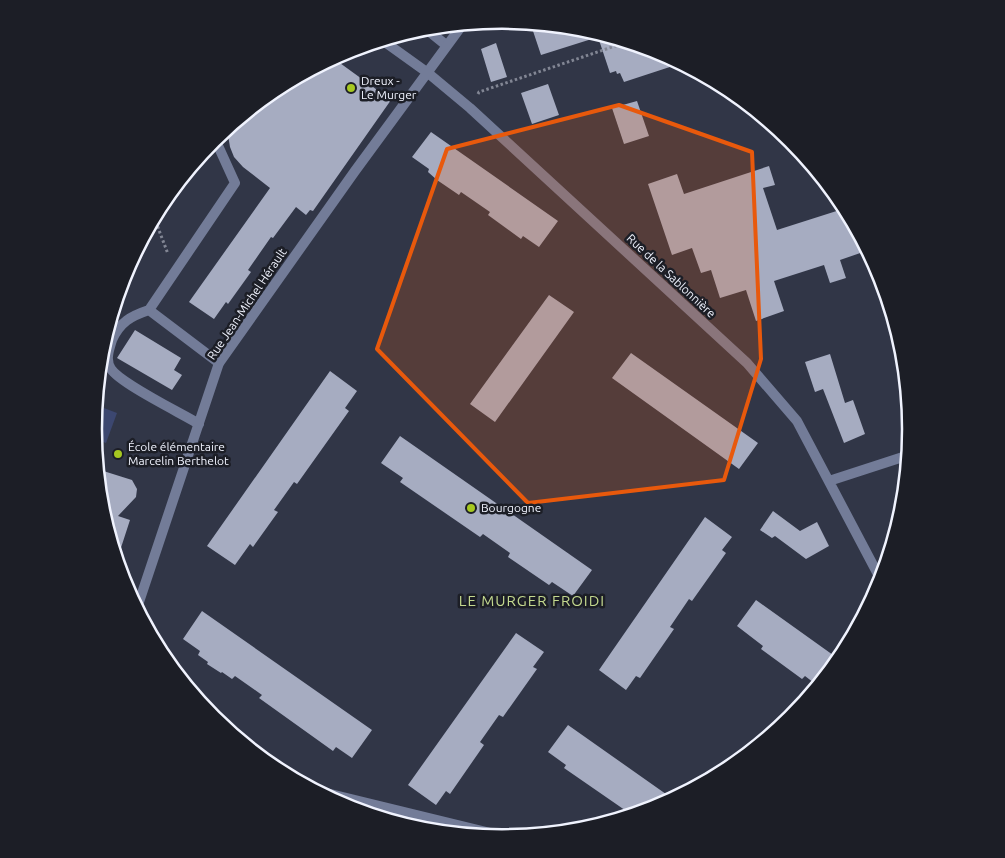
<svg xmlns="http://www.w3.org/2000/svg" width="1005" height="858" viewBox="0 0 1005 858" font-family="Ubuntu,sans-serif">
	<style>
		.green { fill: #3c4770 }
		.building { fill: #a6acc1 }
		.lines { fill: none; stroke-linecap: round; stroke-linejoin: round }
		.path { stroke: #828694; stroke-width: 3; stroke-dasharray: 2.5 2.5; stroke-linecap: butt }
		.lane { stroke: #737c98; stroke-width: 10 }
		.street { stroke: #737c98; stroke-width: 10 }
		.marked { fill: #e8590c; fill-opacity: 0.2; stroke: #e8590c; stroke-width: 4; stroke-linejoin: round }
		.poi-dot { fill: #a6c821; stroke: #1c1e26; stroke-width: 2 }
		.labels { text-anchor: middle; stroke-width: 5; stroke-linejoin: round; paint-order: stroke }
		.poi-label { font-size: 12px; fill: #f0f3fe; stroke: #1c1e26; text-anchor: start }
		.street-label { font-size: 12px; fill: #f0f3fe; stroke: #1c1e26 }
		.quarter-label { font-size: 15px; letter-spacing: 1px; fill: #c4d98f; stroke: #1c1e26 }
		.rim { fill: none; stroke: #f0f3fe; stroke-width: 2.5 }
	</style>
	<rect width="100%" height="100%" fill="#313647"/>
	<path class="green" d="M 96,405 L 117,413 L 106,443 L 95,439 L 94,429 Z"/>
	<path class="building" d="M 551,25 L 583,28 L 659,51 L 682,63 L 624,82 L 620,73 L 617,74 L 616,71 L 610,73 L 598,37 L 541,55 L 533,31 Z
		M 496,43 L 507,77 L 491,82 L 481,49 Z
		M 333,58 L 391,100 L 313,211 L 310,210 L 306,215 L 296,207 L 273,238 L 271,237 L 248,270 L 251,272 L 228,304 L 226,302 L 214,319 L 189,302 L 270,188 L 243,167 L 234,157 L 230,147 L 227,129 L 276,89 Z
		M 548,84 L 559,115 L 532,124 L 521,93 Z
		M 637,101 L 649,136 L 624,144 L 612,108 Z
		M 431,132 L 558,221 L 539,247 L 523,236 L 521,239 L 488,215 L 490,212 L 461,192 L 459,195 L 437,180 L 428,172 L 429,169 L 412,157 Z
		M 769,166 L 775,185 L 763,188 L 777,230 L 846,208 L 869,250 L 840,260 L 846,278 L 830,283 L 824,265 L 774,281 L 784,311 L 756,321 L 746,290 L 720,298 L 711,270 L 701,273 L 692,248 L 672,255 L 648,184 L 677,174 L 684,194 Z
		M 549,295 L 574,312 L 495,422 L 470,404 Z
		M 135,330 L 181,358 L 174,370 L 182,375 L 172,390 L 117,358 Z
		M 631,353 L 758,443 L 739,469 L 612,378 Z
		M 830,354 L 845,403 L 853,400 L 865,434 L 844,443 L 823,389 L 815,392 L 805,362 Z
		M 330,371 L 357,391 L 345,408 L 349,411 L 297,484 L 294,482 L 274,510 L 278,512 L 253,547 L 250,544 L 235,565 L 207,546 Z
		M 400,436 L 592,570 L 573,596 L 552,582 L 549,585 L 508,557 L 510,553 L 483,534 L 480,537 L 400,482 L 403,478 L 381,463 Z
		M 97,469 L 132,480 L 137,489 L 136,497 L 118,516 L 130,520 L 117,560 L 101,509 Z
		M 773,511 L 800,531 L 817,522 L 829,546 L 806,559 L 775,536 L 772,538 L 760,530 Z
		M 705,517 L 732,537 L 722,550 L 726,553 L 692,601 L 689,599 L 670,627 L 674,629 L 640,678 L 636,676 L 626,690 L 599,670 Z
		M 756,600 L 840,660 L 818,686 L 805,676 L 802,679 L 761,649 L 763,646 L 737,626 Z
		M 202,611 L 372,730 L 352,758 L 336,747 L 333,751 L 259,698 L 262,695 L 235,676 L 232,679 L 222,672 L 221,673 L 207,664 L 208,662 L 198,655 L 200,651 L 183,639 Z
		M 516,633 L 544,652 L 533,667 L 537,669 L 503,717 L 499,715 L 480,742 L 484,745 L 450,794 L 446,791 L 436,805 L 408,785 Z
		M 568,725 L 673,799 L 659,807 L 632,815 L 564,768 L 566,765 L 548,752 Z"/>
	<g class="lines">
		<path class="path" d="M 478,94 L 479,92 L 627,42
			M 154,217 L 168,254"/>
		<path class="lane" d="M 425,28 L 446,45
			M 215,139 L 235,183 L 149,310 L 219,363
			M 149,310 C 131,316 120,322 112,340 C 109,350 105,360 111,369 C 121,384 181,413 199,424
			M 314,790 L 507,837"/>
		<path class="street" d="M 382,40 L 428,73 L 470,108 L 747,363 L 797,421 L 882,582
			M 829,481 L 909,455
			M 137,608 L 219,363 L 355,171 L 463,24"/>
	</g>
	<path class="marked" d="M 619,105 L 752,152 L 761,359 L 724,480 L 528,503 L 377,349 L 447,149 Z"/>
	<g class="poi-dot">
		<circle cx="351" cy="88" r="5"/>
		<circle cx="118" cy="454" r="5"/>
		<circle cx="471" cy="508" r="5"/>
	</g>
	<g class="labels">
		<g class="poi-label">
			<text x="361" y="85">Dreux -<tspan x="361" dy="14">Le Murger</tspan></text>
			<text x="128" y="451">École élémentaire<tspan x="128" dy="14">Marcelin Berthelot</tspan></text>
			<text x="481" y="512">Bourgogne</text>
		</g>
		<g class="street-label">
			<text transform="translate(671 276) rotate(43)" y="4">Rue de la Sablonnière</text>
			<text transform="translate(247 304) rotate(-56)" y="4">Rue Jean-Michel Hérault</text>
		</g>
		<g class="quarter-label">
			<text x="532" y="606">LE MURGER FROIDI</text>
		</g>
	</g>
	<path d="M0 0H1005V858H0ZM102 429a400 400 0 1 1 800 0a400 400 0 1 1-800 0Z" fill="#1c1e26" fill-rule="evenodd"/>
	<path class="rim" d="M102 429a400 400 0 1 1 800 0a400 400 0 1 1-800 0Z"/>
</svg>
